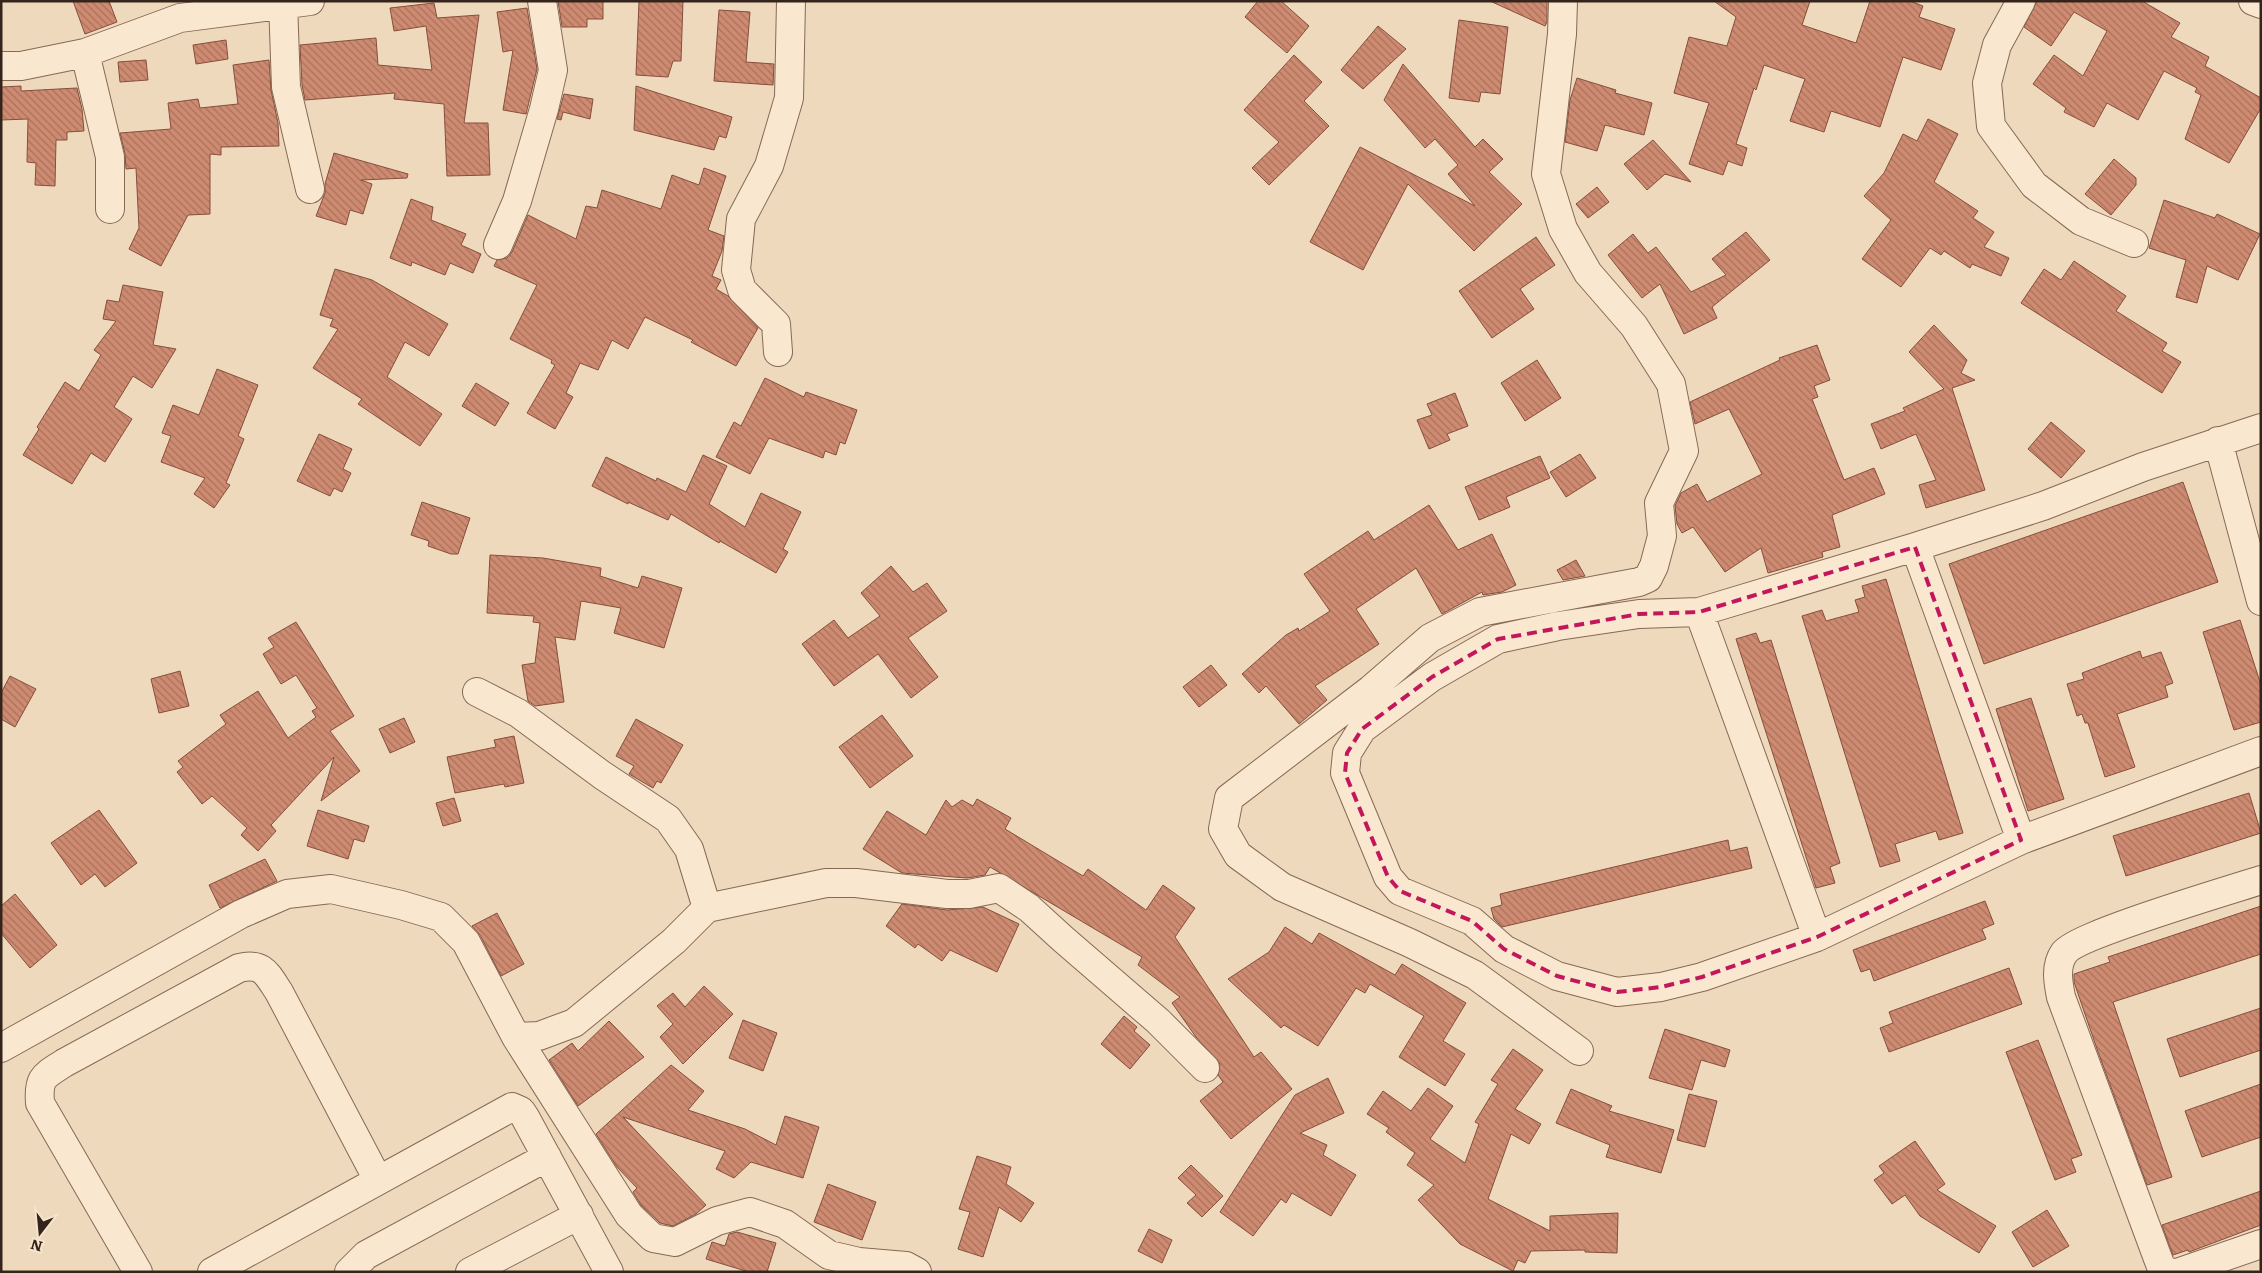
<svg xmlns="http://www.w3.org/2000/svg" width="2262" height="1273" viewBox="0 0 2262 1273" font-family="Literata,serif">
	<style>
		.building { fill: url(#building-back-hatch); stroke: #864e3b }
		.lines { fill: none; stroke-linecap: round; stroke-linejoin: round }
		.minor-casing { stroke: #866955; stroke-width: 30 }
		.minor { stroke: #fae7cf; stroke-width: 28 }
		.marked { fill: none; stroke: #c2185b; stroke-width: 4; stroke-dasharray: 10 6; stroke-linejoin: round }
	</style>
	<defs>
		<pattern id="building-back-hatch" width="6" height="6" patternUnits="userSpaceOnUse" patternTransform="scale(1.25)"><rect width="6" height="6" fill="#ce8b71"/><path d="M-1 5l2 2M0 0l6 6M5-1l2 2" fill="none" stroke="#a8715c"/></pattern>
	</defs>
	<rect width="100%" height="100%" fill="#efd9bc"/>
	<path class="building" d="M 73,1 L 109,1 L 117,22 L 85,34 Z
		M 558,1 L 603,1 L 603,19 L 587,19 L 587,27 L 562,27 Z
		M 639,1 L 683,1 L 681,61 L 673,61 L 668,77 L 636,75 Z
		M 1258,1 L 1281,1 L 1309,26 L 1287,53 L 1245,17 Z
		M 1490,1 L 1547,1 L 1547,22 L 1545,26 Z
		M 1714,1 L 1810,1 L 1802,25 L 1856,43 L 1870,1 L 1910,1 L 1923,6 L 1919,17 L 1955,29 L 1941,70 L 1903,57 L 1880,127 L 1831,111 L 1824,132 L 1790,121 L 1805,79 L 1764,65 L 1756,90 L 1754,88 L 1736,144 L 1747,148 L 1742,166 L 1728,161 L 1723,175 L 1689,164 L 1709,103 L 1674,93 L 1689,37 L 1727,46 L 1736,17 Z
		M 2037,1 L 2142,1 L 2180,23 L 2171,37 L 2209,57 L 2205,66 L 2261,98 L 2261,108 L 2229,163 L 2185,139 L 2201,95 L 2195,92 L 2197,88 L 2164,71 L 2138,120 L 2107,103 L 2094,127 L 2064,112 L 2066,108 L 2033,84 L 2054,55 L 2083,76 L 2107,31 L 2074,12 L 2051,46 L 2024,27 Z
		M 434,3 L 437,18 L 479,15 L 464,123 L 488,123 L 490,175 L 447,176 L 444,104 L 394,99 L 395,93 L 305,100 L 302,85 L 300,45 L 376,38 L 378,65 L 432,70 L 426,26 L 394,31 L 390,8 Z
		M 527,8 L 537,69 L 526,114 L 503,110 L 513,50 L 503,52 L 497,12 Z
		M 719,10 L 750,12 L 746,62 L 774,64 L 773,85 L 714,81 Z
		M 1459,20 L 1508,27 L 1500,94 L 1481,92 L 1479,102 L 1449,98 Z
		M 1378,26 L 1406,49 L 1363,89 L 1341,70 Z
		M 226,40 L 228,59 L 196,64 L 193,45 Z
		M 1294,55 L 1322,82 L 1304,101 L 1329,126 L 1269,185 L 1252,168 L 1279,142 L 1244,110 Z
		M 146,60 L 148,80 L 120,82 L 118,62 Z
		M 269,60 L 271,90 L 278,123 L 279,146 L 221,147 L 221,155 L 210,154 L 210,214 L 188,215 L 161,266 L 129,249 L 139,228 L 136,168 L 126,169 L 125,154 L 120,133 L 171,129 L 168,103 L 198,99 L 200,108 L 238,104 L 233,65 Z
		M 1403,64 L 1475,147 L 1483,139 L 1503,159 L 1489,172 L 1522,204 L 1474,251 L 1408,184 L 1363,270 L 1310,242 L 1360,147 L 1475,206 L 1448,174 L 1458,165 L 1435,139 L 1425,148 L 1384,100 Z
		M 1577,78 L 1616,90 L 1615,93 L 1652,103 L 1644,135 L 1605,125 L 1597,151 L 1565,142 L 1570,100 Z
		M 21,86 L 21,91 L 77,88 L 82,109 L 84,131 L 67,132 L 67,140 L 56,140 L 55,186 L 35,185 L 36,163 L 27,162 L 28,119 L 1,120 L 1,87 Z
		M 636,86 L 732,117 L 726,138 L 719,136 L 714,150 L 634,130 Z
		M 564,94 L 593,99 L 590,119 L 563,112 L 561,120 L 557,119 Z
		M 1928,119 L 1958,134 L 1934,182 L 1978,211 L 1973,218 L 1994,232 L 1984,247 L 2009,258 L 2001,276 L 1972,264 L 1970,268 L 1944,251 L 1941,255 L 1930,248 L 1901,287 L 1862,259 L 1891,220 L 1864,196 L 1884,173 L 1903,134 L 1917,141 Z
		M 1653,140 L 1691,182 L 1665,174 L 1647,190 L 1624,164 Z
		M 334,153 L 408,174 L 407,178 L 361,180 L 372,184 L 363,214 L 350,210 L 346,225 L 316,216 L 325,193 L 325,184 Z
		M 2114,159 L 2136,178 L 2136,185 L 2111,215 L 2085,194 Z
		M 704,168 L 726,176 L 708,230 L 724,236 L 722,251 L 712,276 L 721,280 L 716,289 L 728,296 L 758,328 L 736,366 L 691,342 L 693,340 L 645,317 L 628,349 L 612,340 L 598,370 L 580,363 L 566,393 L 573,397 L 555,429 L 527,413 L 555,365 L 551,363 L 552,360 L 510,339 L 537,285 L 494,266 L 497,260 L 507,258 L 512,252 L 528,215 L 576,239 L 586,206 L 597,208 L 602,190 L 661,209 L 672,175 L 699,185 Z
		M 1597,187 L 1609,202 L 1588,218 L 1576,204 Z
		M 411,199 L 433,207 L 431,220 L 466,234 L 461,245 L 481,254 L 473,273 L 450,263 L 445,275 L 412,262 L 411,266 L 390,258 Z
		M 2164,200 L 2215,218 L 2217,214 L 2260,234 L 2238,280 L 2207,266 L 2197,303 L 2176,297 L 2186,260 L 2149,248 Z
		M 1746,232 L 1770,260 L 1712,307 L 1717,318 L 1684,334 L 1660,284 L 1642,298 L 1608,255 L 1633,234 L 1648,253 L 1656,247 L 1691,292 L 1726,275 L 1712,259 Z
		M 1536,237 L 1555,265 L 1520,289 L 1534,309 L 1492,338 L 1459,291 Z
		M 2074,261 L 2126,296 L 2116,311 L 2167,343 L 2162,351 L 2181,362 L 2162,393 L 2021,303 L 2044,269 L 2061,280 Z
		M 335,269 L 372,280 L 448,324 L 429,356 L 405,342 L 387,377 L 442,414 L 420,446 L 358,404 L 362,399 L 313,368 L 338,329 L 330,326 L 333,319 L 320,315 Z
		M 123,285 L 163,292 L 153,345 L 176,349 L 152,388 L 133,376 L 114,407 L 132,419 L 105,462 L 91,453 L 72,484 L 23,455 L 39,429 L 37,427 L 65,382 L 79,391 L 101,355 L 94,350 L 116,321 L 103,319 L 107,300 L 119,302 Z
		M 1934,325 L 1967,360 L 1961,373 L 1975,380 L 1952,388 L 1985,490 L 1926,508 L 1919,485 L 1936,480 L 1916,434 L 1881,449 L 1871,424 L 1905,411 L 1903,408 L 1944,389 L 1909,352 Z
		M 1817,345 L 1830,380 L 1814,386 L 1818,397 L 1812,399 L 1844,480 L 1874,468 L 1885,494 L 1832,515 L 1840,547 L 1822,552 L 1823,557 L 1768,573 L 1761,548 L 1725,572 L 1693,527 L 1682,533 L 1677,524 L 1675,506 L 1681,493 L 1697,484 L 1707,502 L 1762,474 L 1729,409 L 1695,424 L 1690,402 L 1780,360 L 1779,358 Z
		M 1537,360 L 1561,398 L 1525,421 L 1501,383 Z
		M 217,369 L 258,385 L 238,436 L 244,439 L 226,483 L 230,485 L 214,508 L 194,494 L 205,478 L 161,462 L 171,436 L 162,433 L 173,405 L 199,415 Z
		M 765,378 L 804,397 L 806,392 L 857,410 L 845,444 L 840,442 L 836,455 L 825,451 L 823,458 L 769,438 L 750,474 L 716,457 L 734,422 L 741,426 Z
		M 476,383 L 509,403 L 495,426 L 462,406 Z
		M 1455,393 L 1468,426 L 1447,434 L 1450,440 L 1429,449 L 1417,420 L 1432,415 L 1427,404 Z
		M 2051,422 L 2085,451 L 2061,478 L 2028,449 Z
		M 319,434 L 352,449 L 343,469 L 351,473 L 342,492 L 334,488 L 330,496 L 297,481 Z
		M 1580,454 L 1596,478 L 1566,497 L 1550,472 Z
		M 703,455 L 727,466 L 709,504 L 745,527 L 761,493 L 801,512 L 783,549 L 788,552 L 776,573 L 720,541 L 719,543 L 671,514 L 668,520 L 628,502 L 628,504 L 592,486 L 606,457 L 656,481 L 657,478 L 686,492 Z
		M 1540,456 L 1550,478 L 1506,497 L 1510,507 L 1479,520 L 1465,487 Z
		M 2183,482 L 2218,582 L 1984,664 L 1949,564 Z
		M 422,502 L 470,518 L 458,554 L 451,554 L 428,546 L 429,541 L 411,535 Z
		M 1429,505 L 1458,550 L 1492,534 L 1516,585 L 1502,592 L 1483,595 L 1482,592 L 1442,614 L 1416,568 L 1356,609 L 1379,644 L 1315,686 L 1327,700 L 1299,724 L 1266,686 L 1259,693 L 1242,674 L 1286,635 L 1298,628 L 1299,631 L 1330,611 L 1304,574 L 1368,531 L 1374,540 Z
		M 490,555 L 543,558 L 601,568 L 600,576 L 638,588 L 642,576 L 682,588 L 664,648 L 614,633 L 621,608 L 581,601 L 575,640 L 555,637 L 564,702 L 535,706 L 528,701 L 522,665 L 535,663 L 540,623 L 533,622 L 534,616 L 487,613 Z
		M 1576,560 L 1585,576 L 1563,580 L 1557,570 Z
		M 891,566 L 913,592 L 927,583 L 947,611 L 908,638 L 938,677 L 911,698 L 878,654 L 834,686 L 802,644 L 834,620 L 848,638 L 880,616 L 861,593 Z
		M 1886,579 L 1963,833 L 1939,840 L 1936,831 L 1895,844 L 1900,861 L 1880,867 L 1802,616 L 1822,610 L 1826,621 L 1859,612 L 1855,600 L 1865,597 L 1862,586 Z
		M 2240,620 L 2261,685 L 2261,722 L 2234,730 L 2203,632 Z
		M 296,622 L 354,716 L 330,731 L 360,771 L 321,801 L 334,757 L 271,825 L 276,831 L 258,851 L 241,835 L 247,828 L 212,796 L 202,804 L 177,772 L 183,767 L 178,761 L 226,724 L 220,715 L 258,691 L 288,738 L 316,717 L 312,711 L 317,708 L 296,675 L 281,684 L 263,654 L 274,647 L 268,638 Z
		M 1756,633 L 1760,643 L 1771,640 L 1840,863 L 1830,867 L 1835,883 L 1816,888 L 1736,639 Z
		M 2140,651 L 2142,658 L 2161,652 L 2173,683 L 2165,686 L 2168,697 L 2117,714 L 2135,767 L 2105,777 L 2088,723 L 2085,723 L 2082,714 L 2077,716 L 2067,684 L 2084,679 L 2082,673 Z
		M 1211,665 L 1227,685 L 1199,707 L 1183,687 Z
		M 180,671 L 189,706 L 159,713 L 151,679 Z
		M 10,676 L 36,689 L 15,727 L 1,719 L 1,693 Z
		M 2031,698 L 2064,799 L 2028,811 L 1996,709 Z
		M 882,715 L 913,756 L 870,788 L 839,747 Z
		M 404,718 L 415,742 L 390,753 L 379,729 Z
		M 636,719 L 683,745 L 661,783 L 657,781 L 653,788 L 629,774 L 634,766 L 616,756 Z
		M 514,736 L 524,783 L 505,787 L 504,784 L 455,793 L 447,757 L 496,747 L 494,740 Z
		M 2249,793 L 2261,833 L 2126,876 L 2113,836 Z
		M 454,798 L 461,821 L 443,826 L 436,803 Z
		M 977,799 L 1011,818 L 1005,829 L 1083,876 L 1088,869 L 1146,910 L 1163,885 L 1195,908 L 1175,937 L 1254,1057 L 1261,1052 L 1292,1089 L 1231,1139 L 1200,1101 L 1223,1082 L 1218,1075 L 1220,1064 L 1196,1037 L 1172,1003 L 1180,997 L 1138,965 L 1142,957 L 990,867 L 985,875 L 967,878 L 902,873 L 863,849 L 887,811 L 926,835 L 946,800 L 952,807 L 962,800 L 973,806 Z
		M 99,810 L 137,863 L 105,887 L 95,874 L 81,885 L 51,843 Z
		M 318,810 L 369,826 L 364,842 L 354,839 L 348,859 L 307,846 Z
		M 1728,840 L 1730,851 L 1747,847 L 1752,868 L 1502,927 L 1494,919 L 1491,908 L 1502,905 L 1500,894 Z
		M 265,859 L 277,881 L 220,908 L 209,885 Z
		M 15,894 L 57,945 L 30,968 L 1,933 L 1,906 Z
		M 1985,901 L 1994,924 L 1982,929 L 1986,939 L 1874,981 L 1870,969 L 1861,972 L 1853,950 Z
		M 902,904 L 947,910 L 983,907 L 1019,924 L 997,972 L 950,950 L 942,961 L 918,944 L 915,948 L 886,926 Z
		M 2261,906 L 2261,954 L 2113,1002 L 2172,1177 L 2147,1185 L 2097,1049 L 2074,982 L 2074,974 L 2110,962 L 2108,957 Z
		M 497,913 L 524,964 L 501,976 L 480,935 L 472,926 Z
		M 1285,927 L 1312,944 L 1319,933 L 1395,975 L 1402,964 L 1466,1003 L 1443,1041 L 1465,1054 L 1445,1086 L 1399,1057 L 1424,1016 L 1370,984 L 1365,993 L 1356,988 L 1318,1046 L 1284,1025 L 1281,1028 L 1228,979 L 1269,952 Z
		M 2009,968 L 2022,1004 L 1889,1052 L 1880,1028 L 1893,1023 L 1889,1012 Z
		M 704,986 L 733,1014 L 683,1064 L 660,1037 L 673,1024 L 657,1006 L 673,993 L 685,1007 Z
		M 2261,1008 L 2261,1050 L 2180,1077 L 2167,1039 Z
		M 1124,1016 L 1137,1027 L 1134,1031 L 1150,1045 L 1130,1069 L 1101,1044 Z
		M 743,1020 L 777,1033 L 763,1071 L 729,1058 Z
		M 609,1021 L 644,1057 L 578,1106 L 549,1060 L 572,1043 L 578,1051 Z
		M 1665,1029 L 1730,1050 L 1725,1067 L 1701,1060 L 1692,1090 L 1649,1078 Z
		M 2038,1040 L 2082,1155 L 2071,1159 L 2076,1172 L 2055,1180 L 2006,1052 Z
		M 1513,1049 L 1543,1070 L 1515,1109 L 1541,1124 L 1529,1144 L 1511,1134 L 1488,1199 L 1550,1231 L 1550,1216 L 1618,1213 L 1617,1253 L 1585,1252 L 1585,1250 L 1531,1251 L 1525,1263 L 1518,1260 L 1513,1271 L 1460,1244 L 1418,1200 L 1434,1185 L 1407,1165 L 1415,1153 L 1386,1132 L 1389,1128 L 1367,1114 L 1383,1091 L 1411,1111 L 1428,1088 L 1453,1106 L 1430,1139 L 1465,1163 L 1479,1124 L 1475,1122 L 1498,1084 L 1491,1080 Z
		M 671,1065 L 704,1091 L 688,1110 L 745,1129 L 776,1145 L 785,1116 L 819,1127 L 803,1178 L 751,1162 L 734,1178 L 716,1169 L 725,1151 L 623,1117 L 706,1205 L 696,1214 L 673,1226 L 660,1223 L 641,1205 L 633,1192 L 637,1188 L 617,1167 L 596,1134 Z
		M 1328,1078 L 1344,1113 L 1300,1133 L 1327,1145 L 1323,1155 L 1356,1175 L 1331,1216 L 1292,1193 L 1286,1203 L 1281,1199 L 1253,1236 L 1220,1212 L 1295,1095 Z
		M 2261,1084 L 2261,1137 L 2202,1157 L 2185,1111 Z
		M 1571,1089 L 1612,1106 L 1609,1111 L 1674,1130 L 1661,1173 L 1606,1157 L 1610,1145 L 1556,1123 Z
		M 1689,1094 L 1717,1101 L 1705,1147 L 1677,1140 Z
		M 1915,1141 L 1945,1184 L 1937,1190 L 1996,1226 L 1979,1253 L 1920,1216 L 1905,1195 L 1892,1204 L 1874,1180 L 1884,1173 L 1879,1166 Z
		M 977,1156 L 1011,1167 L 1006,1184 L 1034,1203 L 1021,1222 L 999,1207 L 983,1257 L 958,1249 L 970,1212 L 959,1209 Z
		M 1191,1165 L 1223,1196 L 1202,1217 L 1187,1203 L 1196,1195 L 1178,1178 Z
		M 828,1184 L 876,1202 L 862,1240 L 814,1222 Z
		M 2261,1191 L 2261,1225 L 2189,1252 L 2188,1250 L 2173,1255 L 2162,1225 Z
		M 2047,1210 L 2069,1246 L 2033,1267 L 2012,1232 Z
		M 1149,1229 L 1172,1240 L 1162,1263 L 1138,1251 Z
		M 737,1232 L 776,1243 L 767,1272 L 749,1272 L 706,1259 L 712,1242 L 725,1246 L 729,1234 Z"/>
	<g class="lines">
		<defs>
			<path id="minor" d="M 283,1 L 286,87 L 310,189
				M 1563,1 L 1562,34 L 1546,174 L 1563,229 L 1588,273 L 1634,326 L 1671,384 L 1684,451 L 1659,503 L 1662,536 L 1654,566 L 1648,578 L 1639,582 L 1480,612 L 1430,638 L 1370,690 L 1229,798 L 1223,829 L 1238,855 L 1282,887 L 1410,943 L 1475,975 L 1579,1051
				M 2021,1 L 1997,45 L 1987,83 L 1991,126 L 2034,185 L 2081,221 L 2134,243
				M 2253,1 L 2261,4
				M 85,53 L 110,157 L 110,209
				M 1,66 L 21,66 L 85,53 L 180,18 L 310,1
				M 498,245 L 517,201 L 544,109 L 553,70 L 542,1
				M 778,352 L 776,324 L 742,290 L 736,270 L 741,219 L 769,166 L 789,98 L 791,1
				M 2261,428 L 2143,467 L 2043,506 L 1915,547 L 1699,612 L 1639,614 L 1558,626 L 1498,639 L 1432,677 L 1362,729 L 1347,753 L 1345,773 L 1388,877 L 1400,891 L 1472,921 L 1504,949 L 1557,976 L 1617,992 L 1661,987 L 1702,977 L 1817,937 L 2021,840 L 2261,751
				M 2218,441 L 2261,601
				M 1915,547 L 2021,840
				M 1699,612 L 1817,937
				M 477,692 L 518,713 L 602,775 L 668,819 L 689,849 L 707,908
				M 516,1037 L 539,1036 L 574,1023 L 674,941 L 707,908 L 826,883 L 856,883 L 947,894 L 969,894 L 999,888 L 1029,908 L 1063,939 L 1158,1021 L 1205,1068
				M 1,1048 L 241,914 L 287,894 L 331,889 L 401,905 L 441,917 L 466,942 L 516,1037 L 629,1215 L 653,1238 L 675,1242 L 717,1221 L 750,1212 L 785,1224 L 829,1255 L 859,1262 L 906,1266 L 917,1272
				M 138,1272 L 40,1103 C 38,1077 44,1076 64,1063 L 239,968 C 263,962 267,974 279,992 L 378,1180
				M 212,1272 L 512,1107 L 521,1111 L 525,1117 L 609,1272
				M 349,1272 L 366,1255 L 547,1157
				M 470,1272 L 579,1215
				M 2170,1272 L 2162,1269 L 2157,1256 L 2061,997 C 2058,982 2055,966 2064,953 C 2077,935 2230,890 2261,880
				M 2180,1272 L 2261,1244"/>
		</defs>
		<use href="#minor" class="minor-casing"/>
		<use href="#minor" class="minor"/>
	</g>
	<path class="marked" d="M 1915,547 L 2021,840 L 1817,937 L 1702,977 L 1661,987 L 1617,992 L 1557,976 L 1504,949 L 1472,921 L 1400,891 L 1388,877 L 1345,773 L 1347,753 L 1362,729 L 1432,677 L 1498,639 L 1639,614 L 1699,612 Z"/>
	<rect width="2262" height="1273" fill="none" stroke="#35241b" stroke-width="5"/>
	<g transform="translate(40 1233) rotate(196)" stroke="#f6e4cc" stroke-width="4" paint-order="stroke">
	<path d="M0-4L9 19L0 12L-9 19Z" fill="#35241b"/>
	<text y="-8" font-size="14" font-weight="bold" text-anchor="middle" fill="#35241b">N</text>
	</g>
</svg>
